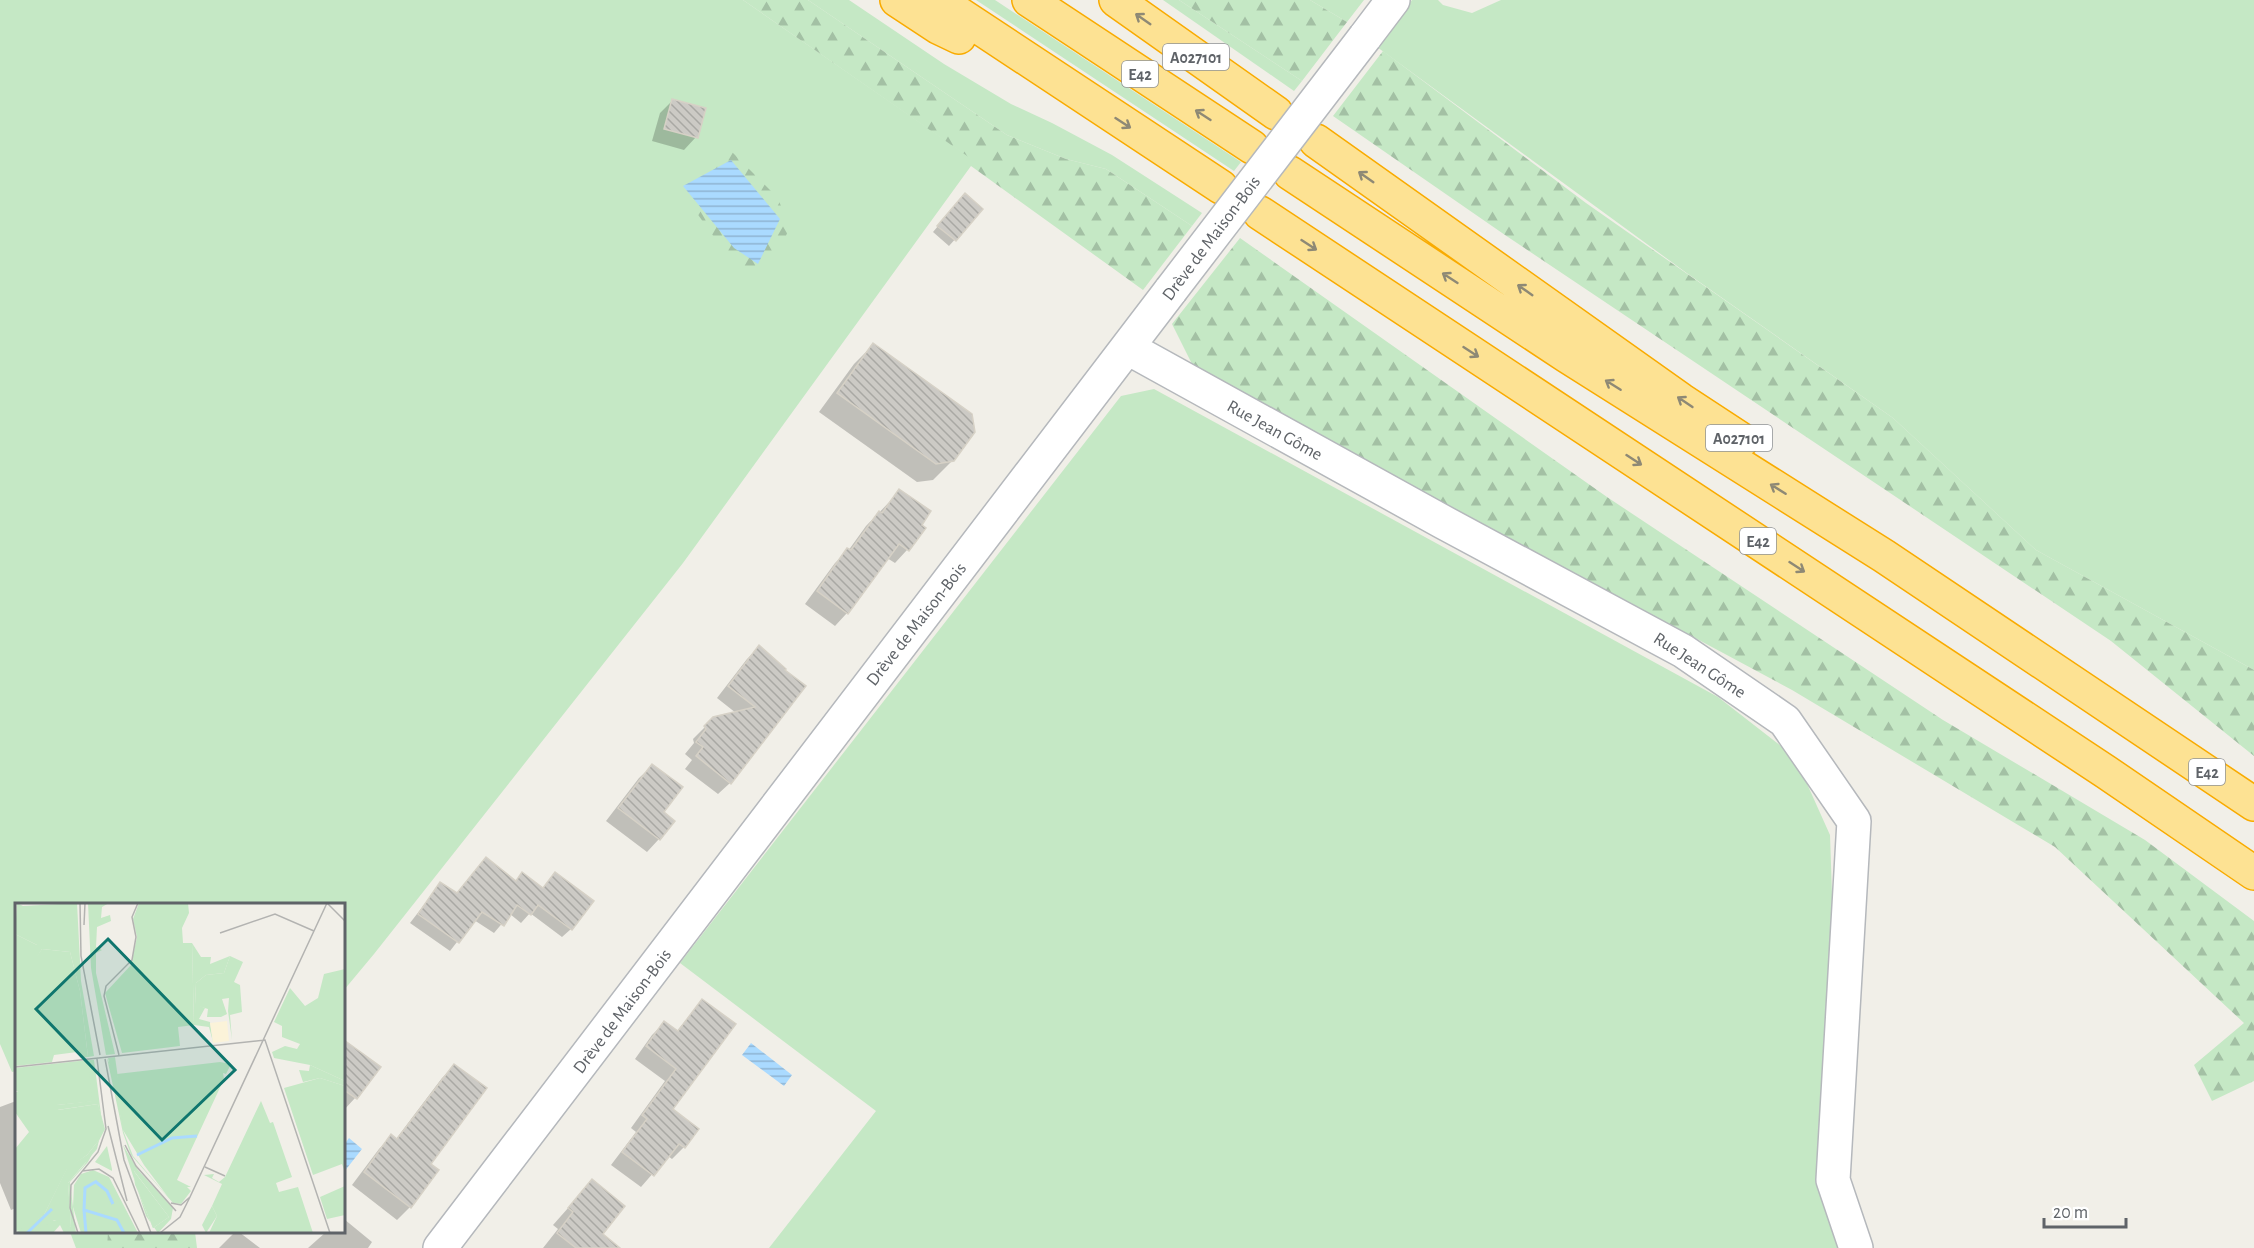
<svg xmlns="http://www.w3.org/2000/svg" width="2254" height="1248" viewBox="0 0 2254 1248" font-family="'Alegreya Sans',sans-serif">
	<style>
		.green { fill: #c5e8c5 }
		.forest { fill: url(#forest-firs) }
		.water { fill: url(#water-rules) }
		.shadow { fill: #0003 }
		.building { fill: url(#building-back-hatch); stroke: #d6d1c6; stroke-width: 1.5 }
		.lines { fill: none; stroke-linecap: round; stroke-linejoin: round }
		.minor-casing { stroke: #b5b8bc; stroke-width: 36 }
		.highway-casing { stroke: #f9ab00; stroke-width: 36 }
		.minor { stroke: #fff; stroke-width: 33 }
		.highway { stroke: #fde293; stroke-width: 33 }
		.minor-bridge-casing { stroke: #b5b8bc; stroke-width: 36; stroke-linecap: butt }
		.minor-bridge { stroke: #fff; stroke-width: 33 }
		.oneway { stroke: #8e8975 }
		.labels { text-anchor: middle; stroke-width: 6; stroke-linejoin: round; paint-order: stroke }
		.shield { fill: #fff; stroke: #8f9295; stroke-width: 1.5 }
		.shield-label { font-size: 16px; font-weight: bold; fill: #5f6368 }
		.street-label { font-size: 18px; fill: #5f6368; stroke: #fff }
		.inset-river { fill: none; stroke: #aadaff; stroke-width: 3 }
		.inset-road { fill: none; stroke: #b3b3b1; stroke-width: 1.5 }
		.view { fill: #0f766e; fill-opacity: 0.15; stroke: #0f766e; stroke-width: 3 }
		.inset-edge { fill: none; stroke: #5f6368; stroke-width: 3 }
	</style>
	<defs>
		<pattern id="forest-firs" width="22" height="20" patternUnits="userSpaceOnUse" patternTransform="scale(1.5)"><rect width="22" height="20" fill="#c5e8c5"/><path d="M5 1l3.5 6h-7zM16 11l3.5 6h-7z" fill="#a3c0a4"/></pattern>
		<pattern id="water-rules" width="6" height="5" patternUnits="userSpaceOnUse" patternTransform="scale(1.5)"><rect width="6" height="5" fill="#aadaff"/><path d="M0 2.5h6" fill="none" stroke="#8eb4d2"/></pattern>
		<pattern id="building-back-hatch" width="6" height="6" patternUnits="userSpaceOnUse" patternTransform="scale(1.5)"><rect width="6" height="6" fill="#cccac5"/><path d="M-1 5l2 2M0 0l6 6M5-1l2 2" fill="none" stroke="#a9a8a4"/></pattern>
	</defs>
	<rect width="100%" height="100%" fill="#f1efe8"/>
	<path class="green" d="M 0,0 L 743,0 L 971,158 L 971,166 L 683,563 L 374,954 L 344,990 L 344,904 L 16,904 L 16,1071 L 12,1072 L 0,1044 Z
		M 808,0 L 849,0 L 944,64 L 1011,104 L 1052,123 L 1112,155 L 1202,213 L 1192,226 L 1106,169 L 1066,159 L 1007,135 Z
		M 976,0 L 995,0 L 1241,162 L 1234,171 Z
		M 1163,0 L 1179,0 L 1302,81 L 1294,91 Z
		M 1310,0 L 1364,0 L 1347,22 Z
		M 1412,0 L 1438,0 L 1443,5 L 1472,13 L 1501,0 L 2254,0 L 2254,670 L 2036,550 L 1893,418 L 1688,274 L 1377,47 Z
		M 1154,389 L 1718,697 L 1795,757 L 1830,835 L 1844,1248 L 769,1248 L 876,1111 L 680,963 L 1121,396 Z
		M 70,1232 L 138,1232 L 113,1248 L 76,1248 Z"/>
	<path class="forest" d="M 743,0 L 808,0 L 1007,135 L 1066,159 L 1106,169 L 1192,226 L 1143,290 L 971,166 L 970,158 Z
		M 1179,0 L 1310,0 L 1347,22 L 1302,81 Z
		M 1383,51 L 1586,203 L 1893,418 L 2036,550 L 2254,670 L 2254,756 L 2111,641 L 1505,235 L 1333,116 Z
		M 732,152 L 777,197 L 790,226 L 776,260 L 761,275 L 729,258 L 676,184 Z
		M 1240,238 L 1607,497 L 1943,720 L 2145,840 L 2254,921 L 2254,1081 L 2212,1101 L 2194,1065 L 2244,1023 L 2055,847 L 1792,690 L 1195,370 L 1172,324 Z
		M 108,1232 L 195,1232 L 197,1248 L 107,1248 Z"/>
	<path class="water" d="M 731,160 L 780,219 L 758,264 L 734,248 L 683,186 Z
		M 751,1043 L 792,1075 L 784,1086 L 742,1055 Z
		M 349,1138 L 362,1149 L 344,1172 L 344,1145 Z"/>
	<path class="shadow" d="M 672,101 L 696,137 L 684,150 L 652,141 L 660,113 Z
		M 959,201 L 981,210 L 949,246 L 933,232 Z
		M 873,345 L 953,460 L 933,480 L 917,482 L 819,412 L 854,364 Z
		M 900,491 L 920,525 L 924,528 L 907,550 L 895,563 L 887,558 L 847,613 L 835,626 L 805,604 L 835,563 L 848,551 L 866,526 Z
		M 759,647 L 784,669 L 730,783 L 718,794 L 685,769 L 692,760 L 685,754 L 694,743 L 693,739 L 714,718 L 736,713 L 717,698 L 747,659 Z
		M 652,766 L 662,812 L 659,839 L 647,852 L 606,821 L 639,778 Z
		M 486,859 L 515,882 L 523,874 L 542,889 L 555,874 L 571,929 L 562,937 L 530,913 L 521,923 L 510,914 L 494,933 L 474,920 L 450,951 L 410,923 L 440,884 L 456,895 Z
		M 702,1001 L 671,1109 L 684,1147 L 672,1159 L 668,1156 L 641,1187 L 611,1165 L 636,1132 L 631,1128 L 665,1081 L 635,1059 L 652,1035 L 664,1023 L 676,1032 Z
		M 345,1043 L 379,1067 L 355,1098 L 344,1110 L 344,1045 Z
		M 454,1066 L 428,1164 L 437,1170 L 410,1207 L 397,1220 L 352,1185 L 379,1149 L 391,1136 L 396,1139 L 442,1078 Z
		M 16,1101 L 16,1208 L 11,1210 L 0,1183 L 0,1107 Z
		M 592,1181 L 600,1234 L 599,1248 L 543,1248 L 558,1229 L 553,1225 Z
		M 344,1219 L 372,1242 L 368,1248 L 308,1248 L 326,1232 L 344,1232 Z
		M 235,1232 L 239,1232 L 260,1248 L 219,1248 Z"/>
	<path class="building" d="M 672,99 L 706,108 L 698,138 L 664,129 Z
		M 965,193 L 983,209 L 956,241 L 937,226 Z
		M 873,343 L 972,414 L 975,432 L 954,461 L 936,464 L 837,393 Z
		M 899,489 L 931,511 L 922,525 L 926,528 L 909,551 L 899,544 L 848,614 L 817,591 L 847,548 L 851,550 L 879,511 L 882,513 Z
		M 759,645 L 786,669 L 785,670 L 806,686 L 731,784 L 696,756 L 703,747 L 696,742 L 706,729 L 704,726 L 713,717 L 755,707 L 728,686 Z
		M 652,764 L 683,787 L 664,812 L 675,821 L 660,840 L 618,808 Z
		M 486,857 L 516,881 L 522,872 L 543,888 L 555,872 L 594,901 L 572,930 L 538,905 L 531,915 L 517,905 L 504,926 L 482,912 L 459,943 L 418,914 L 440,882 L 457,893 Z
		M 702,999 L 736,1024 L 673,1109 L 699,1129 L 685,1148 L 679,1144 L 654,1176 L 622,1152 L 647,1119 L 642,1115 L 676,1069 L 646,1046 L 664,1021 L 678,1031 Z
		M 344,1040 L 381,1067 L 357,1099 L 344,1090 Z
		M 454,1064 L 487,1088 L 431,1164 L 439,1170 L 411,1208 L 364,1172 L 391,1134 L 397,1139 Z
		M 592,1179 L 625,1206 L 603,1234 L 620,1248 L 576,1248 L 557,1233 L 573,1212 L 568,1208 Z"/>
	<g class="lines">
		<defs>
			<path id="minor" d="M 1365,37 L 1393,0
				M 1128,348 L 1443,522 L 1683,651 L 1785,721 L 1854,821 L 1833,1180 L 1856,1248
				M 440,1248 L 1171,290"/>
			<path id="highway" d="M 897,0 L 938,27 L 959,37
				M 938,0 L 1221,187
				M 1029,0 L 1252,147
				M 1116,0 L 1276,113
				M 1316,141 L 1681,400 L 1742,440
				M 1290,173 L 1567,356 L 1884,556 L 2254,804
				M 1260,213 L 2106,772 L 2254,873"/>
		</defs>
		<use href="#minor" class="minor-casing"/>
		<use href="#highway" class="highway-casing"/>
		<use href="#minor" class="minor"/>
		<use href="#highway" class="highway"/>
		<defs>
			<path id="minor-bridge" d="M 1171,290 L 1365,37"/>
		</defs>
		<use href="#minor-bridge" class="minor-bridge-casing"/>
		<use href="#minor-bridge" class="minor-bridge"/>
	</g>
	<defs><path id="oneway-shaft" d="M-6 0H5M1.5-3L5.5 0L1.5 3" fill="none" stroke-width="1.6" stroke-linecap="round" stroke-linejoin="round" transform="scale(1.5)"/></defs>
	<g class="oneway">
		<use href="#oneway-shaft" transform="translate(1143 19) rotate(-145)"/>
		<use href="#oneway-shaft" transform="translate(1203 115) rotate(-147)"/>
		<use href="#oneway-shaft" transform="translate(1123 123) rotate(33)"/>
		<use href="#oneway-shaft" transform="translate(1366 177) rotate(-145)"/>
		<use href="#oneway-shaft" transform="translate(1309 245) rotate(33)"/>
		<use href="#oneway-shaft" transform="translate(1450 278) rotate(-147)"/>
		<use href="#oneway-shaft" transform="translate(1525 290) rotate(-145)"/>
		<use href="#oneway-shaft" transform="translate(1471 352) rotate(33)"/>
		<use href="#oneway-shaft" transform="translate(1613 385) rotate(-148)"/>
		<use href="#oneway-shaft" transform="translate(1685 402) rotate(-146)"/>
		<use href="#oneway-shaft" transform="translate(1634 460) rotate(33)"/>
		<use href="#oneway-shaft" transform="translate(1778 489) rotate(-148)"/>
		<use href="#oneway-shaft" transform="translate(1797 567) rotate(33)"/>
	</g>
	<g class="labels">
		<g class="shield">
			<rect x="1163" y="44" width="66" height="26" rx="4.5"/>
			<rect x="1122" y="61" width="36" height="26" rx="4.5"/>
			<rect x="1706" y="425" width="66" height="26" rx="4.5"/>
			<rect x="1740" y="528" width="36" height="26" rx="4.5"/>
			<rect x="2189" y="759" width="36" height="26" rx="4.5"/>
		</g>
		<g class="shield-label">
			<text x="1196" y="63">A027101</text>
			<text x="1140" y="80">E42</text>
			<text x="1739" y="444">A027101</text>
			<text x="1758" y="547">E42</text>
			<text x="2207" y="778">E42</text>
		</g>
		<g class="street-label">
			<text transform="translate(1211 238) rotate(-53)" y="6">Drève de Maison-Bois</text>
			<text transform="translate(1275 430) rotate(29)" y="6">Rue Jean Gôme</text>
			<text transform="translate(916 624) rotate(-52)" y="6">Drève de Maison-Bois</text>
			<text transform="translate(1700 665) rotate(33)" y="6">Rue Jean Gôme</text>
			<text transform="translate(622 1011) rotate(-53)" y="6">Drève de Maison-Bois</text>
		</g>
	</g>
	<g transform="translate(15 903)">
		<rect width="330" height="330" fill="#f1efe8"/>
		<path d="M 124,0 L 173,0 L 174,10 L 167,25 L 168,40 L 177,40 L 179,122 L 163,124 L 165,143 L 107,150 L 90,90 L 116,62 L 122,34 L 118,16 ZM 0,31 L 22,42 L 22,53 L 27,46 L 55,49 L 65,88 L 73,154 L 66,155 L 62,149 L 39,152 L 37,159 L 0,163 ZM 215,53 L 228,59 L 219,79 L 225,82 L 227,109 L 215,112 L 217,137 L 213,108 L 214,95 L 207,96 L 212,111 L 206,114 L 192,114 L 193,106 L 180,102 L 181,80 L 191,72 L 209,70 ZM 330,66 L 330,178 L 295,162 L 259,155 L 257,149 L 270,143 L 282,146 L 285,141 L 267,134 L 267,123 L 259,119 L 275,85 L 290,103 L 303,95 L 309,71 ZM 92,155 L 99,171 L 107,221 L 102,171 L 205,159 L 216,161 L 211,171 L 208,170 L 209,176 L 162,277 L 176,284 L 172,284 L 176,288 L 166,301 L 158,300 L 116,252 L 108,230 ZM 108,227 L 129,262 L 153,294 L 118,253 ZM 73,157 L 82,198 L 42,202 L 43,207 L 83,201 L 90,226 L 73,259 L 55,279 L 61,330 L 49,330 L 45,322 L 38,330 L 18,330 L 33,317 L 48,318 L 56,324 L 53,280 L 69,262 L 84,237 L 72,252 L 52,266 L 29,312 L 8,327 L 0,328 L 0,246 L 14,229 L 0,209 L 0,189 L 3,189 L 0,187 L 0,165 ZM 305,175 L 330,183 L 330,269 L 327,261 L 298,272 L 269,185 ZM 246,198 L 255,220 L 258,219 L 277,274 L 261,280 L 264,289 L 283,284 L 298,330 L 194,330 L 202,313 L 197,303 L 207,281 L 189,272 L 199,271 L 197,275 L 204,279 L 210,274 ZM 108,242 L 123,267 L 158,305 L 156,316 L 143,330 L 131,313 ZM 119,268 L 154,314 L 138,325 L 120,281 ZM 330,283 L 330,312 L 312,316 L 305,294 Z" fill="#c5e8c5" fill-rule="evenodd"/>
		<path d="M 2,0 L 8,3 L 62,0 L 66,78 L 79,153 L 73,154 L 65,88 L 55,49 L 27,46 L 22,54 L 22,42 L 0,31 ZM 73,0 L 94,0 L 87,4 L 86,15 L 95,12 L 96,18 L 82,24 L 81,44 L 87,47 L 81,50 L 81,70 L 100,151 L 91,152 L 76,65 ZM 177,40 L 186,54 L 196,54 L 195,61 L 215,53 L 209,70 L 191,72 L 181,80 L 180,101 L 190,105 L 184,116 L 195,119 L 198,139 L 194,124 L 179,122 ZM 100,154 L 108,210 L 107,221 L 93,155 ZM 73,157 L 79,157 L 87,219 L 83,201 L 42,207 L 42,202 L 77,198 ZM 84,237 L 82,246 L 53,280 L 56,324 L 39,317 L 18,330 L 0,330 L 29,312 L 52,265 L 72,252 ZM 92,243 L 97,266 L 97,268 L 80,259 ZM 78,267 L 94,274 L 123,330 L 66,330 L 58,304 L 59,282 L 66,271 ZM 118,267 L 154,314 L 138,325 L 120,281 ZM 197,303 L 202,313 L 191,330 L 187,322 Z" fill="#c5e8c5"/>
		<path d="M 212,118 L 214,138 L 198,140 L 195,120 Z" fill="#fbf3d9"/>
		<path d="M 295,162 L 330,178 L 330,183 L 305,175 L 288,179 L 284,167 L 294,168 Z" fill="#c5e8c5"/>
		<path class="inset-river" d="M 122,252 L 157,235 L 182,233M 82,278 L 70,285 L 69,307 L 102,317 L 109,330M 81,279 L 92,288 L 98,301M 69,307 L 71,330M 12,330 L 37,306"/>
		<path class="inset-road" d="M 65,0 L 66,53 L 85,152M 312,0 L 330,18M 69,22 L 70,0M 205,30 L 260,11 L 299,28M 104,152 L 89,93 L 91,83 L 117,57 L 121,34 L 117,14 L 123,0M 90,156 L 109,257 L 136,330M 0,164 L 250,137 L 315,330M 93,223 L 112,298M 110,242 L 121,263 L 161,308M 190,264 L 210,273M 67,268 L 84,266 L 98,275 L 125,330M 156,300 L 166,302 L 175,294M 63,330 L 55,305 L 56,282 L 83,249 L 91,226 L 82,156M 145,330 L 165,314 L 175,294 L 312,0"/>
		<path class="view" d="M 93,36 L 220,167 L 147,237 L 21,106 Z"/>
		<rect width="330" height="330" class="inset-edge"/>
	</g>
	<path d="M2044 1218v9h82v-9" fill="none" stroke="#5f6368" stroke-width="3"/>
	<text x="2053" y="1218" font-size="18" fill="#5f6368" stroke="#ffffff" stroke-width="4.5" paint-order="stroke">20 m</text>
</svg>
